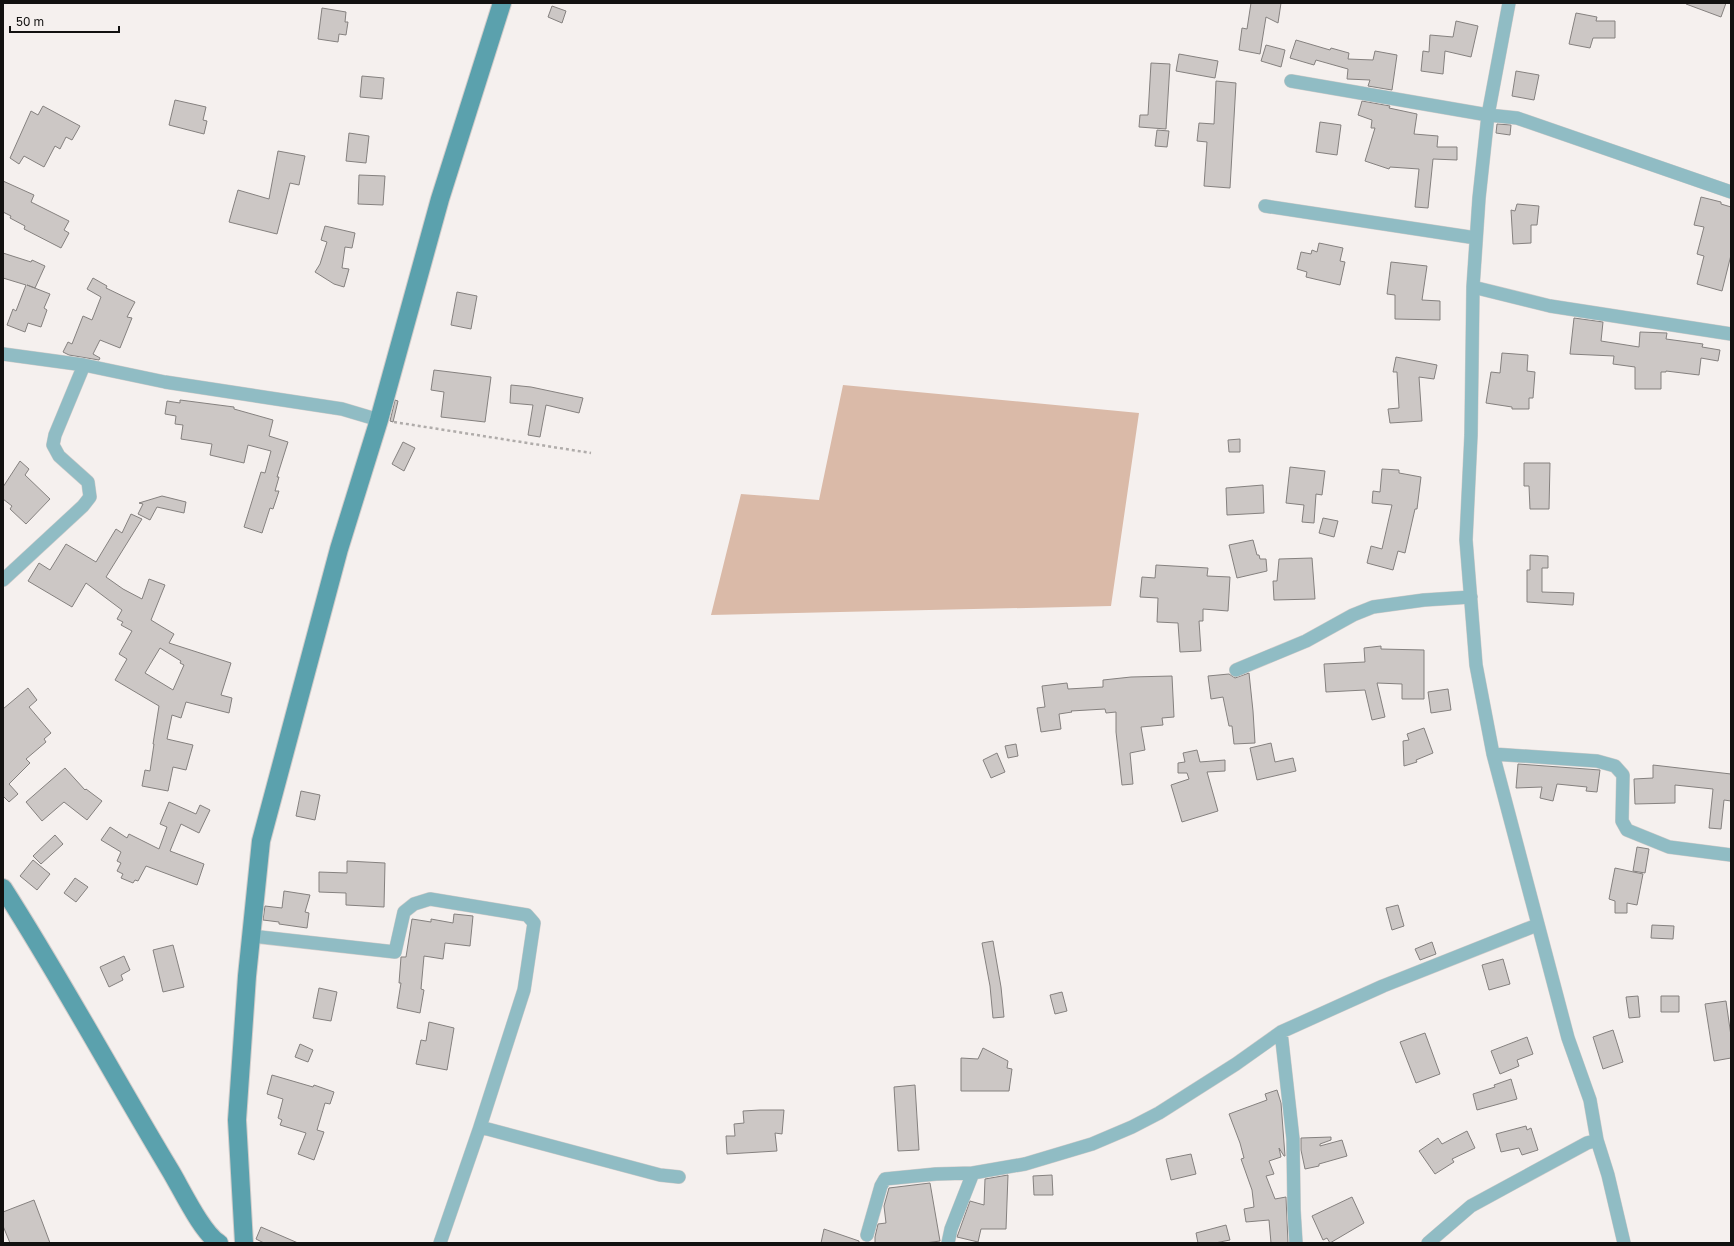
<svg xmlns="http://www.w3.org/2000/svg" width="1734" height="1246" viewBox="0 0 1734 1246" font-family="'Golos Text',sans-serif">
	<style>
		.green { fill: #dabaa8 }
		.building { fill: #ccc7c5; stroke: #85817f; fill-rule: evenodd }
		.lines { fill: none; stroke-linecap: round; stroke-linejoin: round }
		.street-casing { stroke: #d1ccca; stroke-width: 14 }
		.secondary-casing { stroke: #d1ccca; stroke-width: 20 }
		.path { stroke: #b0acaa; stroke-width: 2.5; stroke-dasharray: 3 3; stroke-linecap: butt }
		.street { stroke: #90bcc4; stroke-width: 13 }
		.secondary { stroke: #5ba1ad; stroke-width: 18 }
	</style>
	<rect width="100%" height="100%" fill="#f5f0ee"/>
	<path class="green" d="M 843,385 L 1139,413 L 1111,606 L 711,615 L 741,494 L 819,500 Z"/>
	<path class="building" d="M 1251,3 L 1281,3 L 1278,23 L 1266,17 L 1260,54 L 1239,50 L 1242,28 L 1247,29 Z
		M 1686,3 L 1726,3 L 1721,17 L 1686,4 Z
		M 552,6 L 566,11 L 562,23 L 548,17 Z
		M 322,8 L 346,12 L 345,22 L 348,22 L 346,35 L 339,34 L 338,42 L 318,39 Z
		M 1576,13 L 1597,17 L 1596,21 L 1615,21 L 1615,38 L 1593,38 L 1590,48 L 1569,44 Z
		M 1456,21 L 1478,26 L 1471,57 L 1445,51 L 1443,74 L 1421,71 L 1423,51 L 1429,52 L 1430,35 L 1453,37 Z
		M 1296,40 L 1330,50 L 1331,48 L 1349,53 L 1348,59 L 1373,60 L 1375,51 L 1397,55 L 1392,90 L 1368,86 L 1370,80 L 1347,79 L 1348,69 L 1316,60 L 1314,65 L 1290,58 Z
		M 1266,45 L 1285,50 L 1281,67 L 1261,61 Z
		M 1179,54 L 1218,61 L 1215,78 L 1176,71 Z
		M 1151,63 L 1170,64 L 1166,129 L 1139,127 L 1140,115 L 1148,115 Z
		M 1516,71 L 1539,75 L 1534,100 L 1512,96 Z
		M 362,76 L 384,78 L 382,99 L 360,97 Z
		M 1216,81 L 1236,83 L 1230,188 L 1204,186 L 1207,142 L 1197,141 L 1199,123 L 1214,124 Z
		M 175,100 L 206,107 L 203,120 L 207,121 L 204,134 L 169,125 Z
		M 1362,101 L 1390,106 L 1389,108 L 1417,114 L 1414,134 L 1438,136 L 1437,147 L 1457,147 L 1457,160 L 1433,159 L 1428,208 L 1415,207 L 1419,169 L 1390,167 L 1389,169 L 1365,161 L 1375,128 L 1371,128 L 1372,120 L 1358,115 Z
		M 43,106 L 80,126 L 72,140 L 66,137 L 60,149 L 55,146 L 44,167 L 24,156 L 19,164 L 10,158 L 31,111 L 38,115 Z
		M 1320,122 L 1341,125 L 1337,155 L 1316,152 Z
		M 1497,124 L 1511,125 L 1510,135 L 1496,133 Z
		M 1157,130 L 1169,131 L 1167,147 L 1155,146 Z
		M 349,133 L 369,136 L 366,163 L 346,161 Z
		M 278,151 L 305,156 L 299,185 L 290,183 L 277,234 L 229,222 L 238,190 L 269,199 Z
		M 359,175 L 385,176 L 383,205 L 358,204 Z
		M 3,181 L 34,195 L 31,202 L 69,221 L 64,230 L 69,233 L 61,248 L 24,229 L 25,226 L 10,218 L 11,216 L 3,212 Z
		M 1701,197 L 1721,202 L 1721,204 L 1731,207 L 1731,255 L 1722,291 L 1697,284 L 1704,256 L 1697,254 L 1704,227 L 1694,225 Z
		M 1517,204 L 1539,206 L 1537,225 L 1531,225 L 1531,243 L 1513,244 L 1511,210 L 1515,211 Z
		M 325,226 L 355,233 L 352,248 L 345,247 L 342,268 L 349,269 L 344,287 L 334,284 L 315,272 L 320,264 L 327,242 L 321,240 Z
		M 1319,243 L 1343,248 L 1340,261 L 1345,262 L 1340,285 L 1306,277 L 1307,272 L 1297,269 L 1301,252 L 1311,254 L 1312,250 L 1317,252 Z
		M 3,253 L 31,262 L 32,260 L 45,266 L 35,288 L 27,285 L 50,294 L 44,308 L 47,310 L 41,327 L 28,323 L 25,332 L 7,325 L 13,309 L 16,311 L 26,285 L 3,278 Z
		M 1391,262 L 1427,266 L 1422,300 L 1440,301 L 1440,320 L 1395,319 L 1395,295 L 1387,294 Z
		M 93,278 L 107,286 L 106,288 L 135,302 L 127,317 L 132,318 L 120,348 L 100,340 L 93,354 L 100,358 L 99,360 L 69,355 L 63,352 L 68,342 L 72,344 L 83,316 L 92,320 L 101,297 L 87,289 Z
		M 457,292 L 477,296 L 471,329 L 451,325 Z
		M 1574,318 L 1603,322 L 1601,341 L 1639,347 L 1640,332 L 1667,333 L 1666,339 L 1703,344 L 1702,347 L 1720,350 L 1718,361 L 1701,358 L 1699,375 L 1666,371 L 1666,372 L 1661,372 L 1661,389 L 1635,389 L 1635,367 L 1613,364 L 1614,356 L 1570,354 Z
		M 1502,353 L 1528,355 L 1527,371 L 1535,372 L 1533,398 L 1529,398 L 1529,409 L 1512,409 L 1512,407 L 1486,403 L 1491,372 L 1500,373 Z
		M 1396,357 L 1437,365 L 1434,379 L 1419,377 L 1422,421 L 1390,423 L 1388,409 L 1399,408 L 1397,372 L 1393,372 Z
		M 434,370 L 491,377 L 485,422 L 441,417 L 444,392 L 431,390 Z
		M 511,385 L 531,387 L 583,398 L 579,413 L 546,405 L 540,437 L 528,435 L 533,405 L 510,403 Z
		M 180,400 L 234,407 L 234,409 L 273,420 L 269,436 L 288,442 L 277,477 L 279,477 L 275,491 L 279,491 L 273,509 L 270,508 L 262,533 L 244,527 L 261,472 L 265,473 L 271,451 L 248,445 L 244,463 L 210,455 L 212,444 L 181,439 L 183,425 L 175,424 L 176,416 L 165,414 L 167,401 L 180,403 Z
		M 395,400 L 398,401 L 393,422 L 390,421 Z
		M 1240,439 L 1240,452 L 1229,452 L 1228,440 Z
		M 403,442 L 415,448 L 404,471 L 392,464 Z
		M 20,461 L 29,469 L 25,475 L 50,499 L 26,524 L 10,509 L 12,506 L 3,499 L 3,487 Z
		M 1524,463 L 1550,463 L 1549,509 L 1530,509 L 1529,486 L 1524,486 Z
		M 1290,467 L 1325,471 L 1322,495 L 1316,494 L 1314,523 L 1302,522 L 1304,505 L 1286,503 Z
		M 1382,469 L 1399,470 L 1399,473 L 1421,477 L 1417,509 L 1415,509 L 1405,553 L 1398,551 L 1393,570 L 1367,563 L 1371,546 L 1382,549 L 1392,505 L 1372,503 L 1373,491 L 1380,492 Z
		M 1263,485 L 1264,513 L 1227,515 L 1226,488 Z
		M 162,496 L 186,502 L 184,513 L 157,507 L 150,520 L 138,514 L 143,504 L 139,503 Z
		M 131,514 L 142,519 L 106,577 L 123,589 L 142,599 L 149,579 L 165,585 L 151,620 L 174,634 L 169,643 L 231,663 L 221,695 L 232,698 L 229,713 L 186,702 L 181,718 L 172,715 L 167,739 L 193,745 L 186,770 L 173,767 L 168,791 L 142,786 L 145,770 L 150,771 L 154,744 L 153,744 L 159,706 L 115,680 L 127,659 L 119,654 L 132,631 L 121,625 L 123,622 L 117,619 L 122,610 L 86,583 L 72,607 L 28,581 L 39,563 L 50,570 L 66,544 L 96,562 L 116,529 L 122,533 ZM 160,648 L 181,661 L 180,663 L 184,665 L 173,690 L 145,673 Z
		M 1323,518 L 1338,521 L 1334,537 L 1319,533 Z
		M 1253,540 L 1257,555 L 1259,555 L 1260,559 L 1266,559 L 1267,571 L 1237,578 L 1229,545 Z
		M 1530,555 L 1548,556 L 1548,568 L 1542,568 L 1542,592 L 1574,593 L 1573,605 L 1527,602 L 1527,570 L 1530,570 Z
		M 1312,558 L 1315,599 L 1274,600 L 1273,581 L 1277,581 L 1279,559 Z
		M 1156,565 L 1208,568 L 1207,576 L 1230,577 L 1228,611 L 1203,609 L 1203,621 L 1199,621 L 1201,651 L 1180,652 L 1178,623 L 1157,622 L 1158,598 L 1140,597 L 1142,577 L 1155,578 Z
		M 1381,646 L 1381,649 L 1424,650 L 1424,699 L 1402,699 L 1402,684 L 1377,683 L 1385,717 L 1372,720 L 1365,690 L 1326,692 L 1324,664 L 1365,662 L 1364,648 Z
		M 1249,673 L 1253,711 L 1255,743 L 1234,744 L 1232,726 L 1229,726 L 1223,697 L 1211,699 L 1208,676 L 1229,674 L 1235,678 Z
		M 1172,676 L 1174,717 L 1162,718 L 1163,725 L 1141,727 L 1145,750 L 1130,753 L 1133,784 L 1122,785 L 1116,732 L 1116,712 L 1106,713 L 1105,709 L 1071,711 L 1072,712 L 1059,714 L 1061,729 L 1041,732 L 1037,708 L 1045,707 L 1042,686 L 1067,683 L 1068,689 L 1103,687 L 1103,680 L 1131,677 Z
		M 28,688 L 37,700 L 29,707 L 51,733 L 44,739 L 46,742 L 26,759 L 30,763 L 9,784 L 18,794 L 9,802 L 3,796 L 3,709 Z
		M 1448,689 L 1451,710 L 1431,713 L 1428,692 Z
		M 1424,728 L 1433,753 L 1416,760 L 1417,762 L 1404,766 L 1403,741 L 1409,740 L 1407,734 Z
		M 1271,743 L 1275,762 L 1293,758 L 1296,771 L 1257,780 L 1250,748 Z
		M 1016,744 L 1018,756 L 1008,758 L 1005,746 Z
		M 1197,750 L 1200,762 L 1225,760 L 1225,771 L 1207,772 L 1218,811 L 1182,822 L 1171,785 L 1189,779 L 1187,773 L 1178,773 L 1178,763 L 1185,762 L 1183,753 Z
		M 997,753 L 1005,772 L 991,778 L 983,760 Z
		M 1518,764 L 1600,770 L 1597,792 L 1586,791 L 1587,787 L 1557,784 L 1553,801 L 1540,798 L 1542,787 L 1516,788 Z
		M 1653,765 L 1731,774 L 1731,801 L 1724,800 L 1721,829 L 1709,828 L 1713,789 L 1675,785 L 1675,803 L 1635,804 L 1634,779 L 1653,778 Z
		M 65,768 L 85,790 L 86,789 L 102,801 L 87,820 L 64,802 L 42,821 L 26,802 Z
		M 301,791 L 320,795 L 315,820 L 296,816 Z
		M 169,802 L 196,814 L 200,805 L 210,810 L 199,833 L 181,824 L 170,851 L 204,864 L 197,885 L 146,866 L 138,881 L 135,880 L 133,883 L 121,878 L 123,874 L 117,871 L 121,863 L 117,861 L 121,852 L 101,840 L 110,827 L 127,838 L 129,834 L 159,849 L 167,827 L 160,824 Z
		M 55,835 L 63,844 L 41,864 L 33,856 Z
		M 1637,847 L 1649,849 L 1645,873 L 1633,871 Z
		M 33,860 L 50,874 L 37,890 L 20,876 Z
		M 347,861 L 385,863 L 384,907 L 346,905 L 346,893 L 319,892 L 319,872 L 347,873 Z
		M 1615,868 L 1643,874 L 1637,905 L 1627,903 L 1627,913 L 1615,913 L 1615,901 L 1609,899 Z
		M 75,878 L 88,887 L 76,902 L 64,893 Z
		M 284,891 L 310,895 L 305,912 L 309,913 L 307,928 L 279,924 L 279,922 L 263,920 L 265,906 L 282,908 Z
		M 1398,905 L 1404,926 L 1392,930 L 1386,908 Z
		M 454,914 L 473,916 L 470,946 L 445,943 L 443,959 L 424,956 L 421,989 L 424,990 L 420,1013 L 397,1008 L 401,983 L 399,983 L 401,957 L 406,957 L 412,919 L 431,922 L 431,919 L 453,923 Z
		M 1652,925 L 1674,926 L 1673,939 L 1651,938 Z
		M 993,941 L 1001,987 L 1004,1017 L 993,1018 L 990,986 L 982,943 Z
		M 1432,942 L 1436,954 L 1420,960 L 1415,949 Z
		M 173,945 L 184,987 L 163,992 L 153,950 Z
		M 124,956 L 130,970 L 121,975 L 123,980 L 109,987 L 100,967 Z
		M 1503,959 L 1510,984 L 1489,990 L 1482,965 Z
		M 319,988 L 337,992 L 331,1021 L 313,1018 Z
		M 1062,992 L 1067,1011 L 1055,1014 L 1050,995 Z
		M 1638,996 L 1640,1017 L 1629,1018 L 1626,997 Z
		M 1661,996 L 1679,996 L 1679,1012 L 1661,1012 Z
		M 1726,1001 L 1731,1036 L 1731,1058 L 1714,1061 L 1705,1004 Z
		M 429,1022 L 454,1028 L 447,1070 L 416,1064 L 421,1040 L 426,1041 Z
		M 1613,1030 L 1623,1062 L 1603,1069 L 1593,1037 Z
		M 1425,1033 L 1440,1074 L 1416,1083 L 1400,1042 Z
		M 1527,1037 L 1533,1054 L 1517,1060 L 1519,1066 L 1500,1074 L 1491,1051 Z
		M 300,1044 L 313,1050 L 308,1062 L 295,1057 Z
		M 983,1048 L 1008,1061 L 1007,1068 L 1012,1069 L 1009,1091 L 961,1091 L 961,1058 L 978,1059 Z
		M 272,1075 L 313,1087 L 314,1085 L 334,1092 L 330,1104 L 325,1103 L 317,1130 L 324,1132 L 314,1160 L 298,1154 L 306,1133 L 280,1125 L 282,1120 L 278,1118 L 283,1099 L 267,1094 Z
		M 1511,1079 L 1517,1099 L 1477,1110 L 1473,1094 L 1495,1087 L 1494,1085 Z
		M 915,1085 L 919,1150 L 898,1151 L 894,1087 Z
		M 1277,1090 L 1281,1103 L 1285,1156 L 1284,1156 L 1279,1148 L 1281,1157 L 1269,1161 L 1274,1174 L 1266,1176 L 1275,1199 L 1286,1197 L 1288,1243 L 1271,1243 L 1269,1220 L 1246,1222 L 1244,1209 L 1254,1207 L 1252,1190 L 1241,1159 L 1244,1158 L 1240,1143 L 1229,1114 L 1267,1100 L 1265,1094 Z
		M 760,1110 L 784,1110 L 782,1134 L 775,1133 L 777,1151 L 727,1154 L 726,1136 L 735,1136 L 734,1124 L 744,1123 L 743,1111 Z
		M 1526,1126 L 1527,1130 L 1531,1128 L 1538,1150 L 1522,1155 L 1519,1148 L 1501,1152 L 1496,1134 Z
		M 1467,1131 L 1475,1148 L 1452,1159 L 1454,1162 L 1435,1174 L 1419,1151 L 1438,1138 L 1442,1144 Z
		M 1331,1137 L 1331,1140 L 1320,1144 L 1320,1146 L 1342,1140 L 1347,1156 L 1319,1164 L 1319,1166 L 1305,1169 L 1301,1150 L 1301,1138 Z
		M 1191,1154 L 1196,1174 L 1171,1180 L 1166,1159 Z
		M 1008,1175 L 1006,1229 L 981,1229 L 978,1242 L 957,1237 L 970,1201 L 984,1205 L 985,1179 Z
		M 1052,1175 L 1053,1195 L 1034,1195 L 1033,1176 Z
		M 930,1183 L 940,1241 L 925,1243 L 875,1243 L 875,1237 L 878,1224 L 886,1223 L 884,1206 L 889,1188 Z
		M 1352,1197 L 1364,1223 L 1330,1243 L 1327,1238 L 1323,1240 L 1312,1216 Z
		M 34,1200 L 50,1243 L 10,1243 L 3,1226 L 3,1212 Z
		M 1226,1225 L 1230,1240 L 1215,1243 L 1198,1243 L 1196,1233 Z
		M 261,1227 L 298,1243 L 264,1243 L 256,1239 Z
		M 824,1229 L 859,1241 L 859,1243 L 821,1243 Z"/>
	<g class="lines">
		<defs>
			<path id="street" d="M 1509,3 L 1488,115 L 1479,198 L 1473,287 L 1471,435 L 1466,540 L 1476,665 L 1493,754 L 1568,1038 L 1590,1100 L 1597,1140 L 1608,1175 L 1624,1243
				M 1291,81 L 1488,115 L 1517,118 L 1731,192
				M 1265,206 L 1476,238
				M 1473,287 L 1550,306 L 1731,334
				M 3,354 L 84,365 L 165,382 L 342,409 L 379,420
				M 3,580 L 83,506 L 90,497 L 88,482 L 59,456 L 53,445 L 55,435 L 84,365
				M 1236,670 L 1306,641 L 1353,615 L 1373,607 L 1424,600 L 1471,597
				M 1493,754 L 1597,761 L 1615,766 L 1623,775 L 1622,821 L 1627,830 L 1669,847 L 1731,855
				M 251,936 L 395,952 L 404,912 L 414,904 L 430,899 L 527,915 L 534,923 L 524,990 L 480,1127
				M 1281,1032 L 1293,1139 L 1294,1210 L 1296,1243
				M 867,1235 L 881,1186 L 885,1179 L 936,1174 L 973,1173
				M 440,1243 L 480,1127 L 660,1175 L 679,1177
				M 948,1243 L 951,1229 L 973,1173 L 1025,1164 L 1092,1144 L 1132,1127 L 1159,1113 L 1236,1064 L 1281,1032 L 1383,986 L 1537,925
				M 1428,1243 L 1471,1206 L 1587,1143 L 1597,1140"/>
			<path id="secondary" d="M 3,888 C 62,980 114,1077 170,1170 C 181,1188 202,1233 219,1243
				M 244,1243 L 237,1120 L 247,976 L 261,841 L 339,549 L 379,420 L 440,199 L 502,3"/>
		</defs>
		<use href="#street" class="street-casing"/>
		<use href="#secondary" class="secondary-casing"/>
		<path class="path" d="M 394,422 L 591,453"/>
		<use href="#street" class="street"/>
		<use href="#secondary" class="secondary"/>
	</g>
	<rect width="1734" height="1246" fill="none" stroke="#121110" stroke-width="8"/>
	<path d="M10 26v6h109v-6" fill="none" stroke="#121110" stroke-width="2"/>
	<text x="16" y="26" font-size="12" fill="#121110" stroke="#f5f0ee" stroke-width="3" paint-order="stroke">50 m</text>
</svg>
